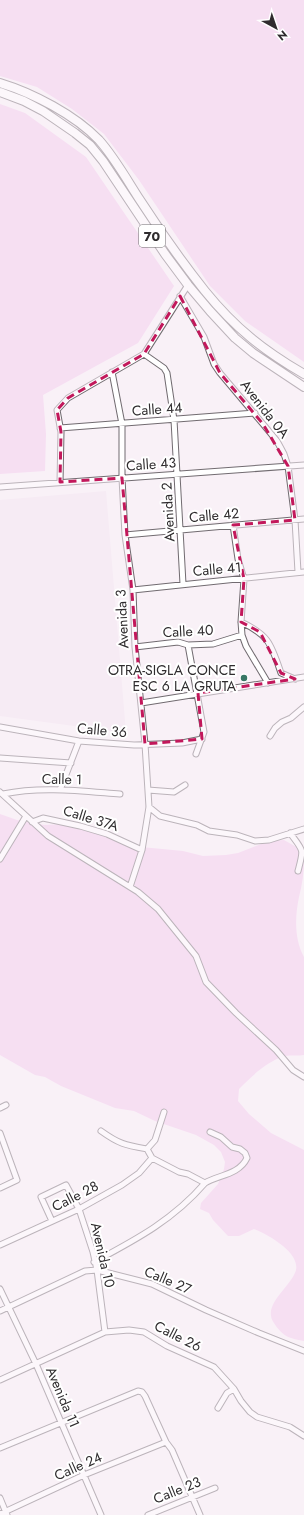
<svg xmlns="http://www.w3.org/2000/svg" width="304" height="1515" viewBox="0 0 304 1515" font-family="Jost,sans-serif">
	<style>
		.built { fill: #f1e4ef }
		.green { fill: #f2c9ec }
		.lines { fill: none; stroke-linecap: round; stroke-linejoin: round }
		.street-casing { stroke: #716b70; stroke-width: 7 }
		.primary-casing { stroke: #716b70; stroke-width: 10 }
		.street { stroke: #fff; stroke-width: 5 }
		.primary { stroke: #fff; stroke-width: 8 }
		.marked { fill: none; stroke: #c2185b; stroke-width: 3; stroke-dasharray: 8 5; stroke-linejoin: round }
		.poi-dot { fill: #387765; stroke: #fff; stroke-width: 1.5 }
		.labels { text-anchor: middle; stroke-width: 4; stroke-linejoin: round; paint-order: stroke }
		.shield { fill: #fff; stroke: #6d6b6d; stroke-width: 1 }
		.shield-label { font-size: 13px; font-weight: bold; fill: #2f2c2e }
		.street-label { font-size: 14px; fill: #2f2c2e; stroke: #fff }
		.poi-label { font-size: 14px; fill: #2f2c2e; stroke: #fff; text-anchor: end }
	</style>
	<rect width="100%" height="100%" fill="#f9f1f7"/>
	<path class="built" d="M 106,491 L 126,733 L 0,716 L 0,500 Z"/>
	<path class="green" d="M 0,0 L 304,0 L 304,362 L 245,321 L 210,286 L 139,180 L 104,134 L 72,109 L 37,87 L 0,76 Z
		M 0,104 L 25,113 L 86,157 L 174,286 L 138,343 L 43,395 L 46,434 L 45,471 L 0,474 Z
		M 0,814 L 17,820 L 44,825 L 65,824 L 78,827 L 141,847 L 183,851 L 203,856 L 226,855 L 238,853 L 269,841 L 284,840 L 300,849 C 301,853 303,857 304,860 C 304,873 302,885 299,897 C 295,916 294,939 304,957 L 304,1055 C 298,1056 291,1055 285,1056 C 267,1061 252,1076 239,1089 L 238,1101 L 249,1114 L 271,1133 L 304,1150 L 304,1341 C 289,1338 283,1337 274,1323 C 261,1305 292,1286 296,1270 C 300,1252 267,1234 254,1229 L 239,1236 L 228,1236 L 213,1220 L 209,1213 L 200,1209 L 201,1203 L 218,1184 L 224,1169 L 225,1162 L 221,1152 L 214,1145 L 196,1135 L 155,1121 L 134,1111 L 115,1108 L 61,1086 L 45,1077 L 35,1075 L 0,1055 Z"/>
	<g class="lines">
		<defs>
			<path id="street" d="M 180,296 L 204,337 L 214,364 L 220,373 L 263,424 L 277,441 L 284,454 L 288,466 L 295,520 L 298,572
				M 144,354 L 164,368 L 167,373 L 174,420 L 183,584
				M 112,372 L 122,424 L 122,478 L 125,535 L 133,590 L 135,647 L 145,744 L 149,807 L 142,850 L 130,887
				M 60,428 L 255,413
				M 60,482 L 61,432 L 57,410 L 68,398 L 144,354 L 188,285
				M 0,487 L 304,465
				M 233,525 L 238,559 L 244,579 L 241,622 L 242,635 L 246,646 L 268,683
				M 125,535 L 304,519
				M 133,590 L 304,572
				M 241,622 C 269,635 271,644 281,673 L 295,679
				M 188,645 L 204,732 L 196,754
				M 135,647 L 178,642 L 188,645 L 213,644 L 242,635
				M 141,703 L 304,677
				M 0,727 L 79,741 L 134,745 L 182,743 L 202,739
				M 270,736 L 275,728 L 282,722 L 291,718 L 304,707
				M 0,758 L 71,763
				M 60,790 L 79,741
				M 148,790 L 174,792 L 185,785
				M 0,792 L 48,836 L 138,892 L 158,909 L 196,956 L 206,982 L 236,1013 L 276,1050 L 293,1070 L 304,1077
				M 3,794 C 41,786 81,791 120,794
				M 149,807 L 160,816 L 197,825 L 209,831 L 237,835 L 255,841 L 269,840 L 304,829
				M 32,822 L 43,818 L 80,826 L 107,834 L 142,850
				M 290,833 C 304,852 304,848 298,871
				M 0,859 L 26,816
				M 0,1108 L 6,1105
				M 101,1131 C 119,1144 125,1145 147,1149 L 152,1158 L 179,1172 L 188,1174 L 205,1183
				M 0,1133 L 17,1180 L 0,1188
				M 147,1149 L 155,1140 L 164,1112
				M 52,1221 L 41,1197 L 66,1185 L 79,1209 L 93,1252 L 97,1270 L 105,1332
				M 0,1245 L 79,1209 L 122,1185 L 139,1173 L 152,1158
				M 94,1262 C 137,1239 173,1220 205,1183 C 218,1175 239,1175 247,1158 L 245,1153 L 240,1149 L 232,1147 L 221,1137 L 210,1132
				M 0,1289 L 36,1364 L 101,1515
				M 0,1311 L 85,1271 L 97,1270 L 152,1284 L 206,1310 L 259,1333 L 304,1351
				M 0,1380 L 105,1332 L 129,1330 L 144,1332 L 167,1346 L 214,1367 L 234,1389 L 241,1401 L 250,1412 L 257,1417 L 290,1427 L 304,1436
				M 218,1408 L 227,1393 L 234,1389
				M 0,1448 L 138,1391 L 142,1392 L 145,1396 L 166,1442 L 172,1450 L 200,1515
				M 0,1498 L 7,1515
				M 0,1514 L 84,1475 L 166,1442
				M 148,1515 L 215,1488"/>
			<path id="primary" d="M 0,83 C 33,93 75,115 99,140 C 115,158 127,180 140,200 C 160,231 182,262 205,291 C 235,328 263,350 304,374
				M 0,92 L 24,101 L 43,111 L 75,133 L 90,145 L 103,161 L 165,254 L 188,285 L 210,311 L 235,338 L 253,353 L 304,387"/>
		</defs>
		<use href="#street" class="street-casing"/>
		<use href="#primary" class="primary-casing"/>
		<use href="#street" class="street"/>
		<use href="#primary" class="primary"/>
	</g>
	<path d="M0 0H304V1515H0ZM 180,296 L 220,373 L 263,424 L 288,466 L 295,520 L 233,525 L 244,579 L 241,622 L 260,632 L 281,673 L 295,679 L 198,693 L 202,739 L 145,744 L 122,478 L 60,482 L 61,432 L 57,410 L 68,398 L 144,354 Z" fill="#f9f1f7" fill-opacity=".55" fill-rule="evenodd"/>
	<path class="marked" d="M 180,296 L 220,373 L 263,424 L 288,466 L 295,520 L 233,525 L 244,579 L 241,622 L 260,632 L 281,673 L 295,679 L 198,693 L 202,739 L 145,744 L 122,478 L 60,482 L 61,432 L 57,410 L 68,398 L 144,354 Z"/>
	<circle class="poi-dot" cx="244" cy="678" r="4"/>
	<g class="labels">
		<rect class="shield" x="139" y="225" width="26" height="22" rx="3"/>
		<g class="shield-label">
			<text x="152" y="241">70</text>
		</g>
		<g class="street-label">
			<text transform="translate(157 409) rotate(-4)" y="5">Calle 44</text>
			<text transform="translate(265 409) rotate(52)" y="5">Avenida 0A</text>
			<text transform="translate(151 464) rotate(-4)" y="5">Calle 43</text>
			<text transform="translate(168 512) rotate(-93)" y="5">Avenida 2</text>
			<text transform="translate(214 515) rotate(-5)" y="5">Calle 42</text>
			<text transform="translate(217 569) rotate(-5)" y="5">Calle 41</text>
			<text transform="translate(122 619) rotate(-93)" y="5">Avenida 3</text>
			<text transform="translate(188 631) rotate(-3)" y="5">Calle 40</text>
			<text transform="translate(102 730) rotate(5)" y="5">Calle 36</text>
			<text transform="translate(62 779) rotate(1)" y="5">Calle 1</text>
			<text transform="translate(91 818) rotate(17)" y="5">Calle 37A</text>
			<text transform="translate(75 1196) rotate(-27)" y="5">Calle 28</text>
			<text transform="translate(103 1255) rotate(77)" y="5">Avenida 10</text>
			<text transform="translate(168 1280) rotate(23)" y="5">Calle 27</text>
			<text transform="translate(178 1336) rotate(27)" y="5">Calle 26</text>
			<text transform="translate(63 1397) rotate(67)" y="5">Avenida 11</text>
			<text transform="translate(78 1466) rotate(-24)" y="5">Calle 24</text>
			<text transform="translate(177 1490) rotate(-22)" y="5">Calle 23</text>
		</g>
		<g class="poi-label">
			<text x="236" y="675">OTRA-SIGLA CONCE<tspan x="236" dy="16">ESC 6 LA GRUTA</tspan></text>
		</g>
	</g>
	<g transform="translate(276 28) rotate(140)" stroke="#ffffff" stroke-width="3" paint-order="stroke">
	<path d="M0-3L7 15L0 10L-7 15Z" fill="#2f2c2e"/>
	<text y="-6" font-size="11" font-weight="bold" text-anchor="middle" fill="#2f2c2e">N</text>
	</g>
</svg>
